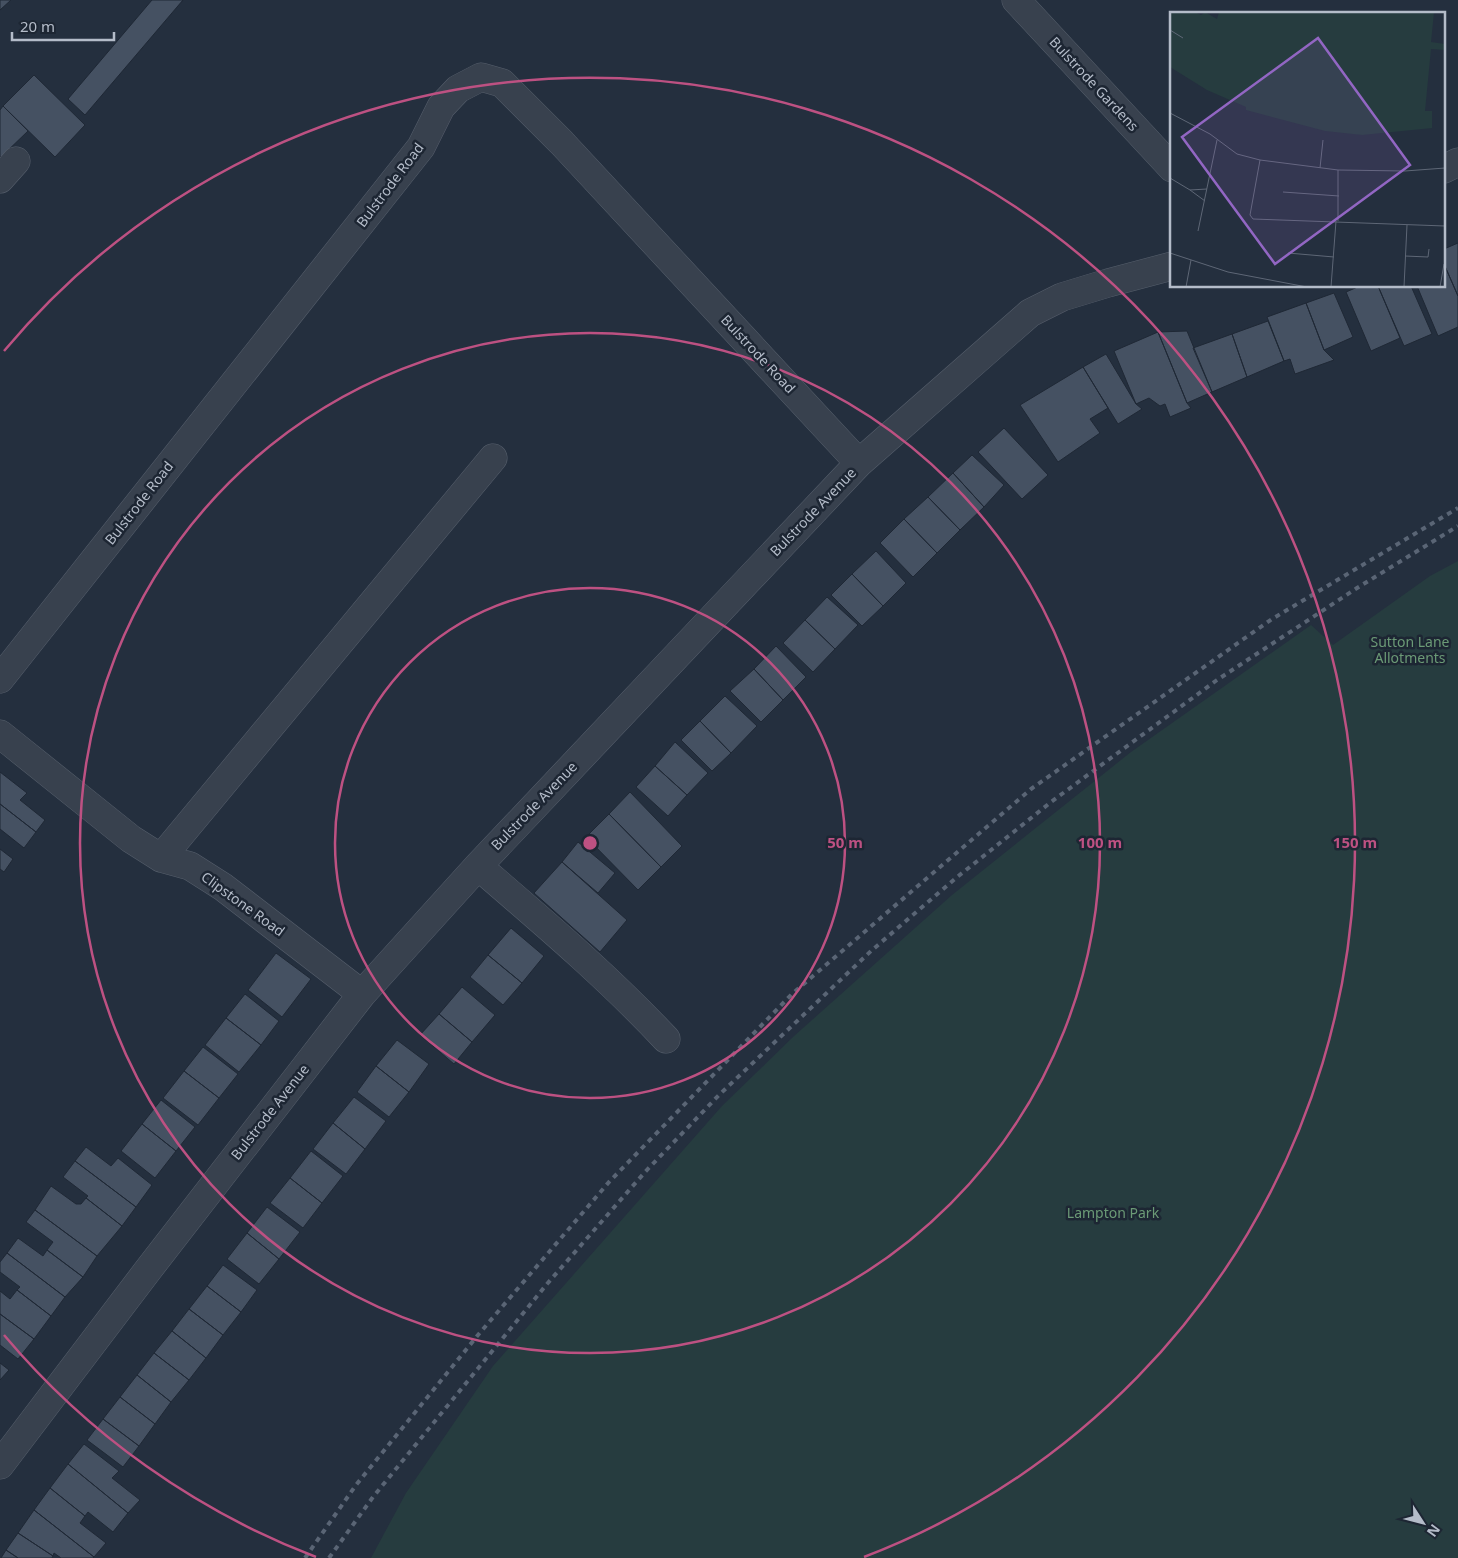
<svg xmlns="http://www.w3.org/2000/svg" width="1458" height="1558" viewBox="0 0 1458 1558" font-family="'Noto Sans',sans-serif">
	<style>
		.green { fill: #263c3f }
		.building { fill: #455162; stroke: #1f2835 }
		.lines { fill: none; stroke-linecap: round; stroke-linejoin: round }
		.minor-casing { stroke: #565f6c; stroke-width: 29 }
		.minor { stroke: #38414e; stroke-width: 28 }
		.rail { stroke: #5a6575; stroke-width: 4; stroke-dasharray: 5 5; stroke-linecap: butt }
		.ring { fill: none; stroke: #bd5182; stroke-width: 2.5 }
		.labels { text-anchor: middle; stroke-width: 5; stroke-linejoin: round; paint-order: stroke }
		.street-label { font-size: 14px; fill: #b4bcc9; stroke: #1d2633 }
		.park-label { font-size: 14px; fill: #6b9a76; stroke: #1d2633 }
		.inset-road { fill: none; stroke: #5e6776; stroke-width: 1 }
		.view { fill: #9266c3; fill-opacity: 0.15; stroke: #9266c3; stroke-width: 2.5 }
		.inset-edge { fill: none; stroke: #b4bcc9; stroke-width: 2.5 }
		.centre { fill: #bd5182; stroke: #1d2633; stroke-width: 2.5 }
		.ring-label { font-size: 15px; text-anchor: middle; font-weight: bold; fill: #bd5182; stroke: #1d2633; stroke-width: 5; stroke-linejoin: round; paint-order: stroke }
	</style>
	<rect width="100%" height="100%" fill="#242f3e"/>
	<path class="green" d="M 1458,561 L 1458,1558 L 371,1558 L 406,1493 L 493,1366 L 722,1106 L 793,1037 L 952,895 L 1131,752 L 1311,625 L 1333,645 L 1430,576 Z"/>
	<path class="building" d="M 0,0 L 11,0 L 0,10 Z
		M 152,0 L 183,0 L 85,115 L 68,99 Z
		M 34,75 L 85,125 L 55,157 L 3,106 Z
		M 3,106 L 28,131 L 1,157 L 0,156 L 0,110 Z
		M 1458,243 L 1458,296 L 1444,264 L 1444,249 Z
		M 1444,264 L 1458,296 L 1458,327 L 1438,336 L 1417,286 L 1444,286 Z
		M 1360,286 L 1378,286 L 1400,338 L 1371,351 L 1346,292 Z
		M 1378,286 L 1411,286 L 1432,334 L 1404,346 Z
		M 1334,293 L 1353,337 L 1324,350 L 1306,303 Z
		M 1306,303 L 1324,350 L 1334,360 L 1295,374 L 1290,359 L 1284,361 L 1267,317 Z
		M 1268,321 L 1284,361 L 1247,377 L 1232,334 Z
		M 1187,331 L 1212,392 L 1187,403 L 1158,332 Z
		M 1158,332 L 1187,403 L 1191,408 L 1170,417 L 1165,404 L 1160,406 L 1149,398 L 1136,404 L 1114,351 Z
		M 1232,334 L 1247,377 L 1212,392 L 1193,348 Z
		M 1106,354 L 1136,404 L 1142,409 L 1118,424 L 1083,367 Z
		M 1083,367 L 1108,408 L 1090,419 L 1100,433 L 1058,462 L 1020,405 Z
		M 1004,428 L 1048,475 L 1022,499 L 978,452 Z
		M 972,455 L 1004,485 L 984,507 L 953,473 Z
		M 953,473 L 984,507 L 960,530 L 928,497 Z
		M 928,497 L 960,530 L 937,553 L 904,519 Z
		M 904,519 L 937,553 L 913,577 L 880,543 Z
		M 876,551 L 906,583 L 883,606 L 852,574 Z
		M 852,574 L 883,606 L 862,626 L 831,595 Z
		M 827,597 L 858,625 L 835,649 L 805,620 Z
		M 805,620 L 835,649 L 813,672 L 783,643 Z
		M 776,646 L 806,677 L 783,700 L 754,669 Z
		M 754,669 L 783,700 L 761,722 L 730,691 Z
		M 725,696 L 757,726 L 731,753 L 700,721 Z
		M 700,721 L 731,753 L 712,771 L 681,740 Z
		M 675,742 L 708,773 L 687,795 L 655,766 Z
		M 655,766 L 687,795 L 668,816 L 636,787 Z
		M 0,772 L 27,793 L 20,800 L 45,820 L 36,832 L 0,804 Z
		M 630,792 L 682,846 L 661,867 L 609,814 Z
		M 0,804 L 36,832 L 24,848 L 0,829 Z
		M 609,814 L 661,867 L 638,890 L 586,837 Z
		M 578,842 L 615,873 L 598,893 L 562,862 Z
		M 0,849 L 13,859 L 4,872 L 0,869 Z
		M 562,862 L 627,920 L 600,952 L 534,893 Z
		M 511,928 L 544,956 L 522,983 L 488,955 Z
		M 276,953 L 311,979 L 282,1017 L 248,990 Z
		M 488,955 L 522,983 L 503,1005 L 470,977 Z
		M 462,987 L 495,1015 L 472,1042 L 439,1014 Z
		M 245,994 L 279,1021 L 261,1045 L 226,1018 Z
		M 439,1014 L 472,1042 L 454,1064 L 420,1035 Z
		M 226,1018 L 261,1045 L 239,1072 L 205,1045 Z
		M 397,1040 L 429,1064 L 409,1092 L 376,1066 Z
		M 203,1047 L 238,1074 L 219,1098 L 184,1071 Z
		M 376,1066 L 409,1092 L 389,1117 L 357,1092 Z
		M 184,1071 L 219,1098 L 198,1125 L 163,1098 Z
		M 354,1097 L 386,1121 L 365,1149 L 333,1123 Z
		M 161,1100 L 195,1127 L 176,1151 L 142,1124 Z
		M 333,1123 L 365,1149 L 346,1174 L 313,1149 Z
		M 142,1124 L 176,1151 L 155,1178 L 121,1151 Z
		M 86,1147 L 111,1166 L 118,1158 L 152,1185 L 136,1207 L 75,1161 Z
		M 311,1151 L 343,1176 L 322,1203 L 290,1178 Z
		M 75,1161 L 136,1207 L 122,1226 L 86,1198 L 88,1196 L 63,1177 Z
		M 290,1178 L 322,1203 L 303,1228 L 270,1203 Z
		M 51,1186 L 76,1204 L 81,1204 L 86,1198 L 122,1226 L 97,1256 L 35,1210 Z
		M 267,1207 L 300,1232 L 279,1259 L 247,1233 Z
		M 35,1210 L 97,1256 L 83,1277 L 47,1250 L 53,1242 L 26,1222 Z
		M 247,1233 L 279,1259 L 259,1284 L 227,1259 Z
		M 18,1238 L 43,1256 L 47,1250 L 83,1277 L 65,1297 L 7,1253 Z
		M 7,1253 L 65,1297 L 51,1316 L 17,1290 L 20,1287 L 0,1272 L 0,1262 Z
		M 223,1265 L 257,1290 L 241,1312 L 207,1286 Z
		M 207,1286 L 241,1312 L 223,1335 L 189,1309 Z
		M 17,1290 L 51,1316 L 34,1339 L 0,1314 L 0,1291 L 10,1299 Z
		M 189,1309 L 223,1335 L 206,1358 L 172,1331 Z
		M 0,1314 L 34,1339 L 18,1359 L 0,1345 Z
		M 172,1331 L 206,1358 L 189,1380 L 154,1353 Z
		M 154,1353 L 189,1380 L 171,1402 L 137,1375 Z
		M 0,1363 L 9,1370 L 0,1380 Z
		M 137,1375 L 171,1402 L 155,1424 L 120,1397 Z
		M 120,1397 L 155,1424 L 139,1446 L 103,1419 Z
		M 103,1419 L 139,1446 L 123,1467 L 87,1440 Z
		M 84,1444 L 119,1471 L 112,1478 L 140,1500 L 128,1513 L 68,1464 Z
		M 68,1464 L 128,1513 L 113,1532 L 88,1512 L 85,1516 L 50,1488 Z
		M 50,1488 L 85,1516 L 80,1523 L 106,1543 L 94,1557 L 34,1510 Z
		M 34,1510 L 94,1557 L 93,1558 L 61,1558 L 54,1553 L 53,1556 L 18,1533 Z
		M 18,1533 L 53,1556 L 52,1558 L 18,1558 L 6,1550 Z
		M 6,1550 L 18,1558 L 1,1558 Z"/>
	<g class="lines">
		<defs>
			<path id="minor" d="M 1016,0 L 1172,168
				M 1444,169 L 1458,162
				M 0,179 L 16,161
				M 0,679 L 421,147 L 441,107 L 458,89 L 481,77 L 502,83 L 562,143 L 859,463
				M 0,734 L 131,839 L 161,858 L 190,866 L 223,887 L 362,994
				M 161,858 L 493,458
				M 478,866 C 543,922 607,976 666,1039
				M 0,1465 L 148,1270 L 362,994 L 478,866 L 859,463 L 1030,313 L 1062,297 L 1108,283 L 1172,266"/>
		</defs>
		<use href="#minor" class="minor-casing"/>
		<use href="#minor" class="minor"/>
		<path class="rail" d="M 305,1558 L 356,1485 L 478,1335 L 609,1182 L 792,994 L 1031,789 L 1272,619 L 1458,508
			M 329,1558 L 373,1497 L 547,1284 L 645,1172 L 719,1095 L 871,951 L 956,878 L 1051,802 L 1217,680 L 1357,588 L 1458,526"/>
	</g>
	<g class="ring">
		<circle cx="590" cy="843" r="255"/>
		<circle cx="590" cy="843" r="510"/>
		<path d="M316 1557A765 765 0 0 1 4 1335M4 351A765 765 0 1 1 864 1557"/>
	</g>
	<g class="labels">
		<g class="street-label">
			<text transform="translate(1094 84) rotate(47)" y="5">Bulstrode Gardens</text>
			<text transform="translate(390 185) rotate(-53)" y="5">Bulstrode Road</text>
			<text transform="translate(758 354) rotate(47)" y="5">Bulstrode Road</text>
			<text transform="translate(139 503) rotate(-52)" y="5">Bulstrode Road</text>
			<text transform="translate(813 512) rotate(-46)" y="5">Bulstrode Avenue</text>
			<text transform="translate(534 806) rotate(-46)" y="5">Bulstrode Avenue</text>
			<text transform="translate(243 904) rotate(36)" y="5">Clipstone Road</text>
			<text transform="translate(270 1112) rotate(-52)" y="5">Bulstrode Avenue</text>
		</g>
		<g class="park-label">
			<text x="1410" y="647">Sutton Lane<tspan x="1410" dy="16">Allotments</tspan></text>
			<text x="1113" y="1218">Lampton Park</text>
		</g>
	</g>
	<g transform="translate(1170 12)">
		<rect width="275" height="275" fill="#242f3e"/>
		<path d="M 0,0 L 25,0 L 31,3 L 35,0 L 47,7 L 49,0 L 264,0 L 261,30 L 275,32 L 275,38 L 261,37 L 255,99 L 262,99 L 262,116 L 192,123 L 155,119 L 76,98 L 76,95 L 37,78 L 0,55 Z" fill="#263c3f"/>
		<path class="inset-road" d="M 0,18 L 13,26M 0,101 L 40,122 L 67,142 L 90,148 L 168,158 L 235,159 L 275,156M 90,148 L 80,203 L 83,207 L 275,214M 150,156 L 153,128M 168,158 L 168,209M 0,166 L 20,178 L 37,177M 20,178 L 35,189M 113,180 L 169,184M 28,219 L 47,128M 0,241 L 58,260 L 137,275M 118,241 L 164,245M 235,244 L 258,245 L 259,237M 16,275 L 21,248M 161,275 L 166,209M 234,275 L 237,213M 270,275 L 274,252"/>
		<path class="view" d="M 148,26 L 240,153 L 105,252 L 12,125 Z"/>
		<rect width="275" height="275" class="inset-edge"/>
	</g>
	<circle cx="590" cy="843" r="8" class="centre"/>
	<g class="ring-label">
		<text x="845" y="848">50 m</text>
		<text x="1100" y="848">100 m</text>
		<text x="1355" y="848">150 m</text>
	</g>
	<g transform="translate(1423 1523) rotate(126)" stroke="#1d2633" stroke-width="4" paint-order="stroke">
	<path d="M0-4L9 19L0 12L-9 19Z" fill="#b4bcc9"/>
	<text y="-8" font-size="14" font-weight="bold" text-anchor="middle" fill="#b4bcc9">N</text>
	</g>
	<path d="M12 32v8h102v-8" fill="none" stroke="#b4bcc9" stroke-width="2.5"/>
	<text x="20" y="32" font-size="15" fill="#b4bcc9" stroke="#1d2633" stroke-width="4" paint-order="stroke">20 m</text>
</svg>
